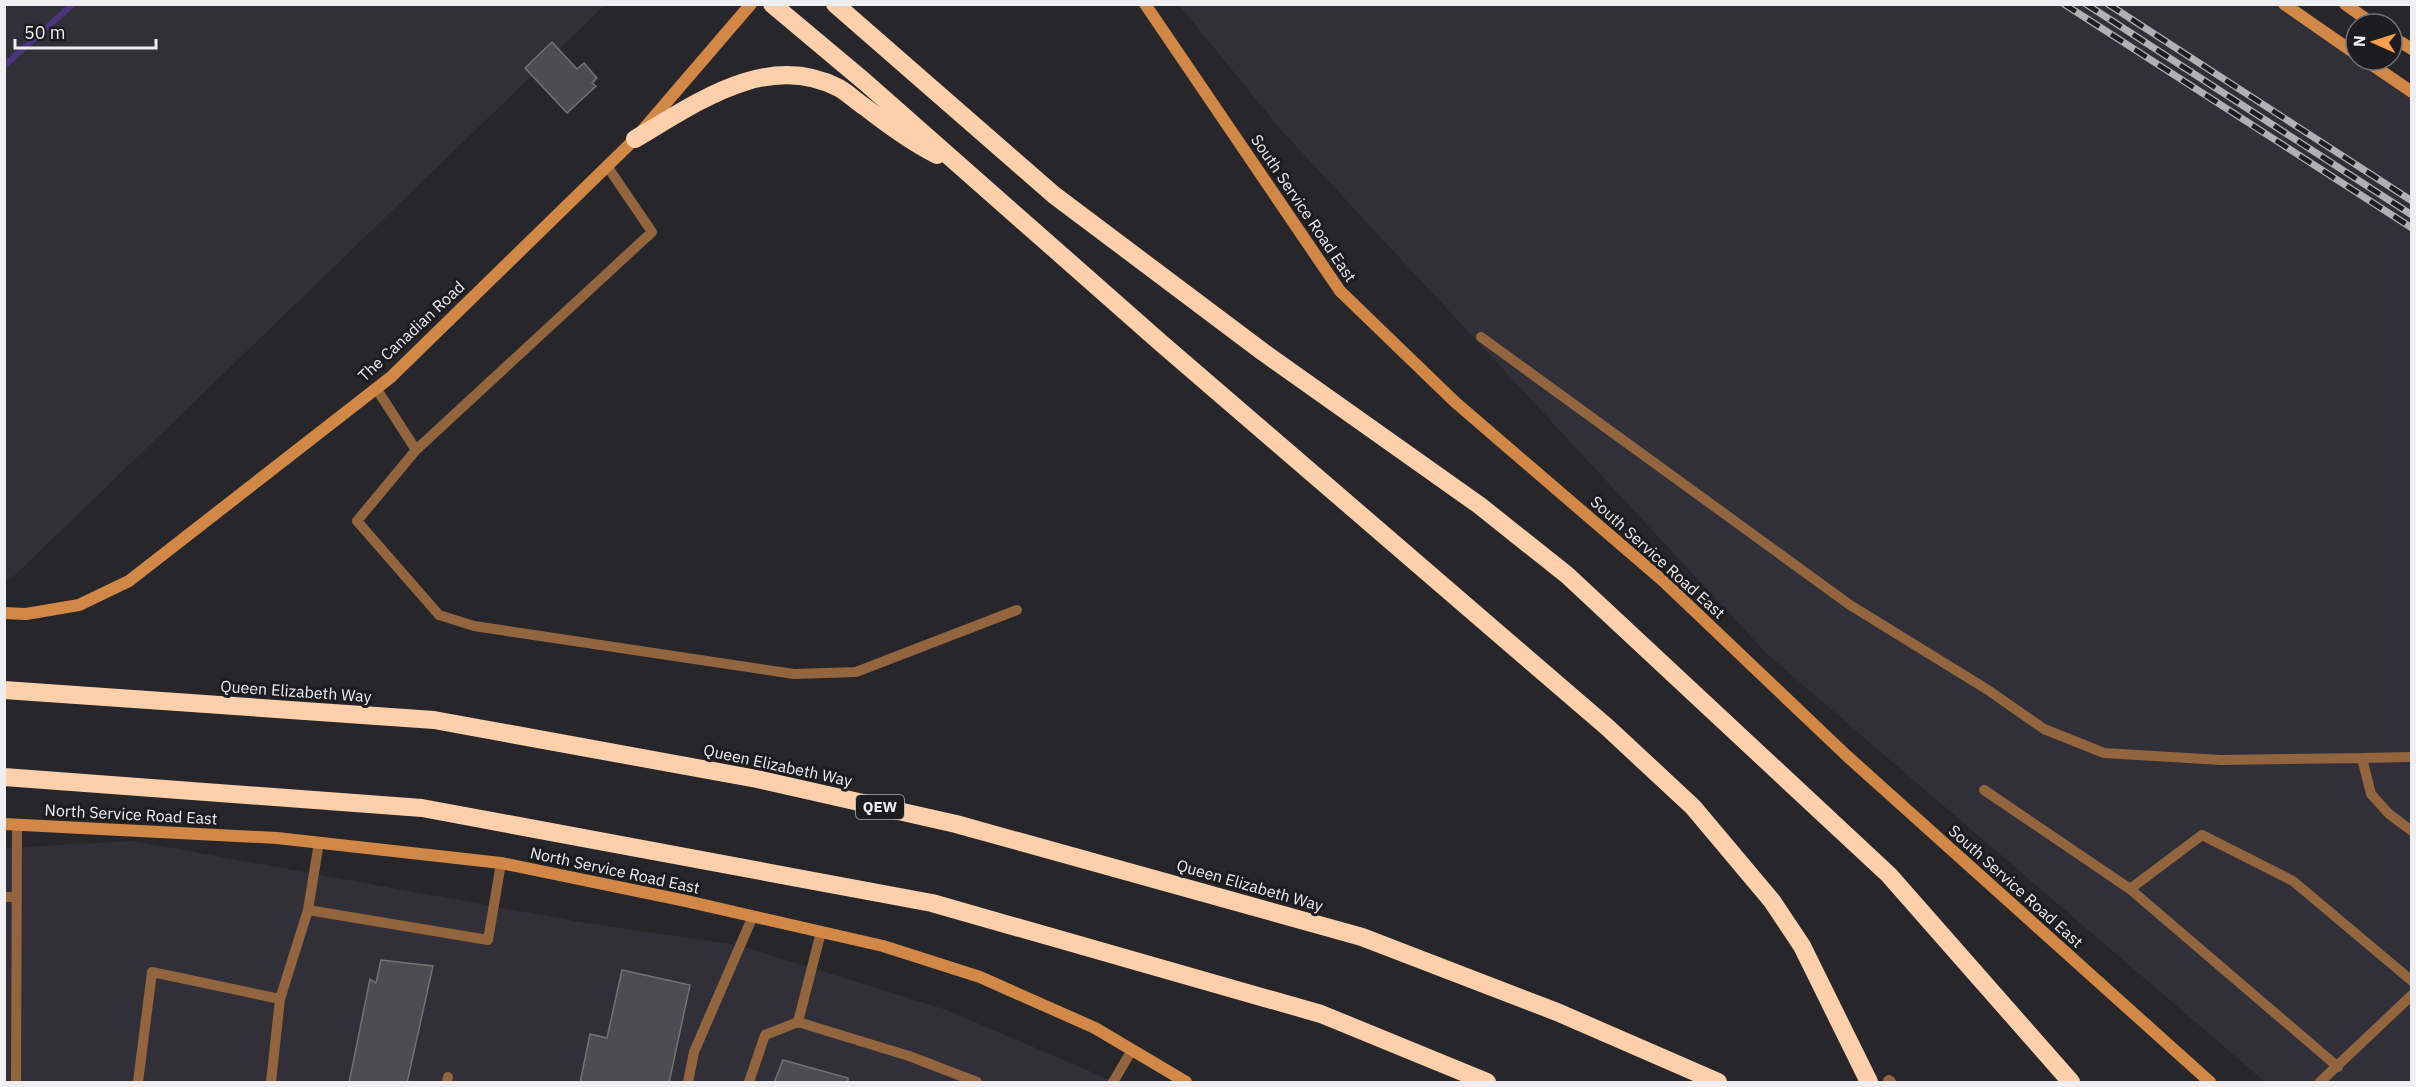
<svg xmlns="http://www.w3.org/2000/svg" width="2416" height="1087" viewBox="0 0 2416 1087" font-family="'IBM Plex Sans',sans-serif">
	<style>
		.built { fill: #312f38 }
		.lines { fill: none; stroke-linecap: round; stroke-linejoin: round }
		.stream { stroke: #4d357e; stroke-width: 6 }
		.building { fill: #4d4c50; stroke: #737276; stroke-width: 1.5 }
		.lane { stroke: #93653e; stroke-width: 10 }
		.street { stroke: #93653e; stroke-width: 12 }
		.secondary { stroke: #d18846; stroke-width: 12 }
		.highway { stroke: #fdcfaa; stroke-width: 18 }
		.rail-casing { stroke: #b1b1b3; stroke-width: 7 }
		.rail { stroke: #1d1d20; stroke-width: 4.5; stroke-dasharray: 14; stroke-linecap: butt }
		.labels { text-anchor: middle; stroke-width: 6; stroke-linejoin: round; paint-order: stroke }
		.shield { fill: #1d1d20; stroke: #b0b0b2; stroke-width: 1.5 }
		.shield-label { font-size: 15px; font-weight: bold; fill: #efeff1 }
		.street-label { font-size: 16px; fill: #efeff1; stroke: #1d1d20 }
	</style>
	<rect width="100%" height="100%" fill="#27262a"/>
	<path class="built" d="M 5,5 L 605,5 L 11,579 L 5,579 Z
		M 1179,5 L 2286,5 L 2356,55 L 2356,60 L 2364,60 L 2411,94 L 2411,1082 L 2265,1082 L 1768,655 L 1281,130 Z
		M 133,841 L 586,923 L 738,945 L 947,1010 L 1115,1082 L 5,1082 L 4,848 Z"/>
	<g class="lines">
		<path class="stream" d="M 4,66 L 73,4"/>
	</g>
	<path class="building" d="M 552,42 L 577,69 L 584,63 L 597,78 L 592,83 L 596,86 L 567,113 L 525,68 Z
		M 381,960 L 433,966 L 407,1083 L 349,1083 L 370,979 L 376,983 Z
		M 622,970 L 690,985 L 669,1083 L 580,1083 L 590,1034 L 607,1038 Z
		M 783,1060 L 848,1078 L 848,1083 L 774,1083 Z"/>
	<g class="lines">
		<path class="lane" d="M 607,166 L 652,232 L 416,450 L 357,521 L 439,615 L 474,626 L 794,674 L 856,672 L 1017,610
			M 1481,337 L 1850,605 L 1988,690 L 2044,729 L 2104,753 L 2221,760 L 2362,758 L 2371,794 L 2389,814 L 2412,831
			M 376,388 L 416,450
			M 2362,758 L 2412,757
			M 1984,790 L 2130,889 L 2202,835 L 2293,881 L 2412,981
			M 2130,889 L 2338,1067
			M 4,897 L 17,897
			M 308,910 L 488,940 L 501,863
			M 798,1022 L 909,1056 L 977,1082
			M 16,1082 L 17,824
			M 138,1082 L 152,972 L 280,999
			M 271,1082 L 280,999 L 308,910 L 319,842
			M 447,1082 L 448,1077
			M 688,1082 L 694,1052 L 753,916
			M 749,1082 L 765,1035 L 798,1022 L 821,932
			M 1113,1082 L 1132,1050
			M 2320,1082 L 2412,995"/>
		<path class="street" d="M 1889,1081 L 1890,1082"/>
		<path class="secondary" d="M 1145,4 L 1340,291 L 1455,402 L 1662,580 L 1847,756 L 2210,1082
			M 2284,4 L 2356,54
			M 2345,4 L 2373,24
			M 2392,37 L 2412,49
			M 2365,60 L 2412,92
			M 4,613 L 26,614 L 79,605 L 129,581 L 391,377 L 635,139 L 751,4
			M 4,824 L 277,838 L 501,863 L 686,901 L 883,946 L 980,977 L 1095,1028 L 1186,1082"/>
		<path class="highway" d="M 772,4 L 865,82 L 1161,343 L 1607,727 L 1693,807 L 1772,901 L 1802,946 L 1869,1082
			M 835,4 L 1054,195 L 1263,352 L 1479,505 L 1567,575 L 1889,875 L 2071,1082
			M 635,139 C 695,104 767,50 839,88 C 848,93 856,101 865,107 C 888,125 911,142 937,155
			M 4,690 L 434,720 L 757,779 L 956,824 L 1362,937 L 1557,1012 L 1718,1082
			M 4,777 L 422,808 L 932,903 L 1321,1014 L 1487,1082"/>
		<defs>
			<path id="rail" d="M 2064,4 L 2412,228
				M 2086,4 L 2412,215
				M 2108,4 L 2412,201"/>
		</defs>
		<use href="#rail" class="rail-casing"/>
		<use href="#rail" class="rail"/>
	</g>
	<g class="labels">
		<rect class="shield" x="856" y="795" width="48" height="24" rx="4.5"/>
		<g class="shield-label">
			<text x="880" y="812">QEW</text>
		</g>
		<g class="street-label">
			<text transform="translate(1304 208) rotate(56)" y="6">South Service Road East</text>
			<text transform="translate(411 331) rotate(-43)" y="6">The Canadian Road</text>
			<text transform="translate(1658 557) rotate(42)" y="6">South Service Road East</text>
			<text transform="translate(296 691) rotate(4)" y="6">Queen Elizabeth Way</text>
			<text transform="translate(778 765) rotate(12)" y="6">Queen Elizabeth Way</text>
			<text transform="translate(131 814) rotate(3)" y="6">North Service Road East</text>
			<text transform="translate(615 870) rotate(12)" y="6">North Service Road East</text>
			<text transform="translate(1250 885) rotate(16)" y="6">Queen Elizabeth Way</text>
			<text transform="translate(2016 886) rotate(42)" y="6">South Service Road East</text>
		</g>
	</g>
	<rect width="2416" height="1087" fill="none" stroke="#efeff1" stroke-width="12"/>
	<g transform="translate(2374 42) rotate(273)"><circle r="28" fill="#1d1d20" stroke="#717174" stroke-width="1.5"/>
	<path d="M0-4.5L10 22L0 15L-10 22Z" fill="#f99f4d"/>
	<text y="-9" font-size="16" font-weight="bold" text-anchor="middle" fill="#efeff1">N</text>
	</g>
	<path d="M15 39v9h141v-9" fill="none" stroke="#efeff1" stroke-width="3"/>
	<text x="24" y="39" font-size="18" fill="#efeff1" stroke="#1d1d20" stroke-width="4.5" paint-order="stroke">50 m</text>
</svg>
